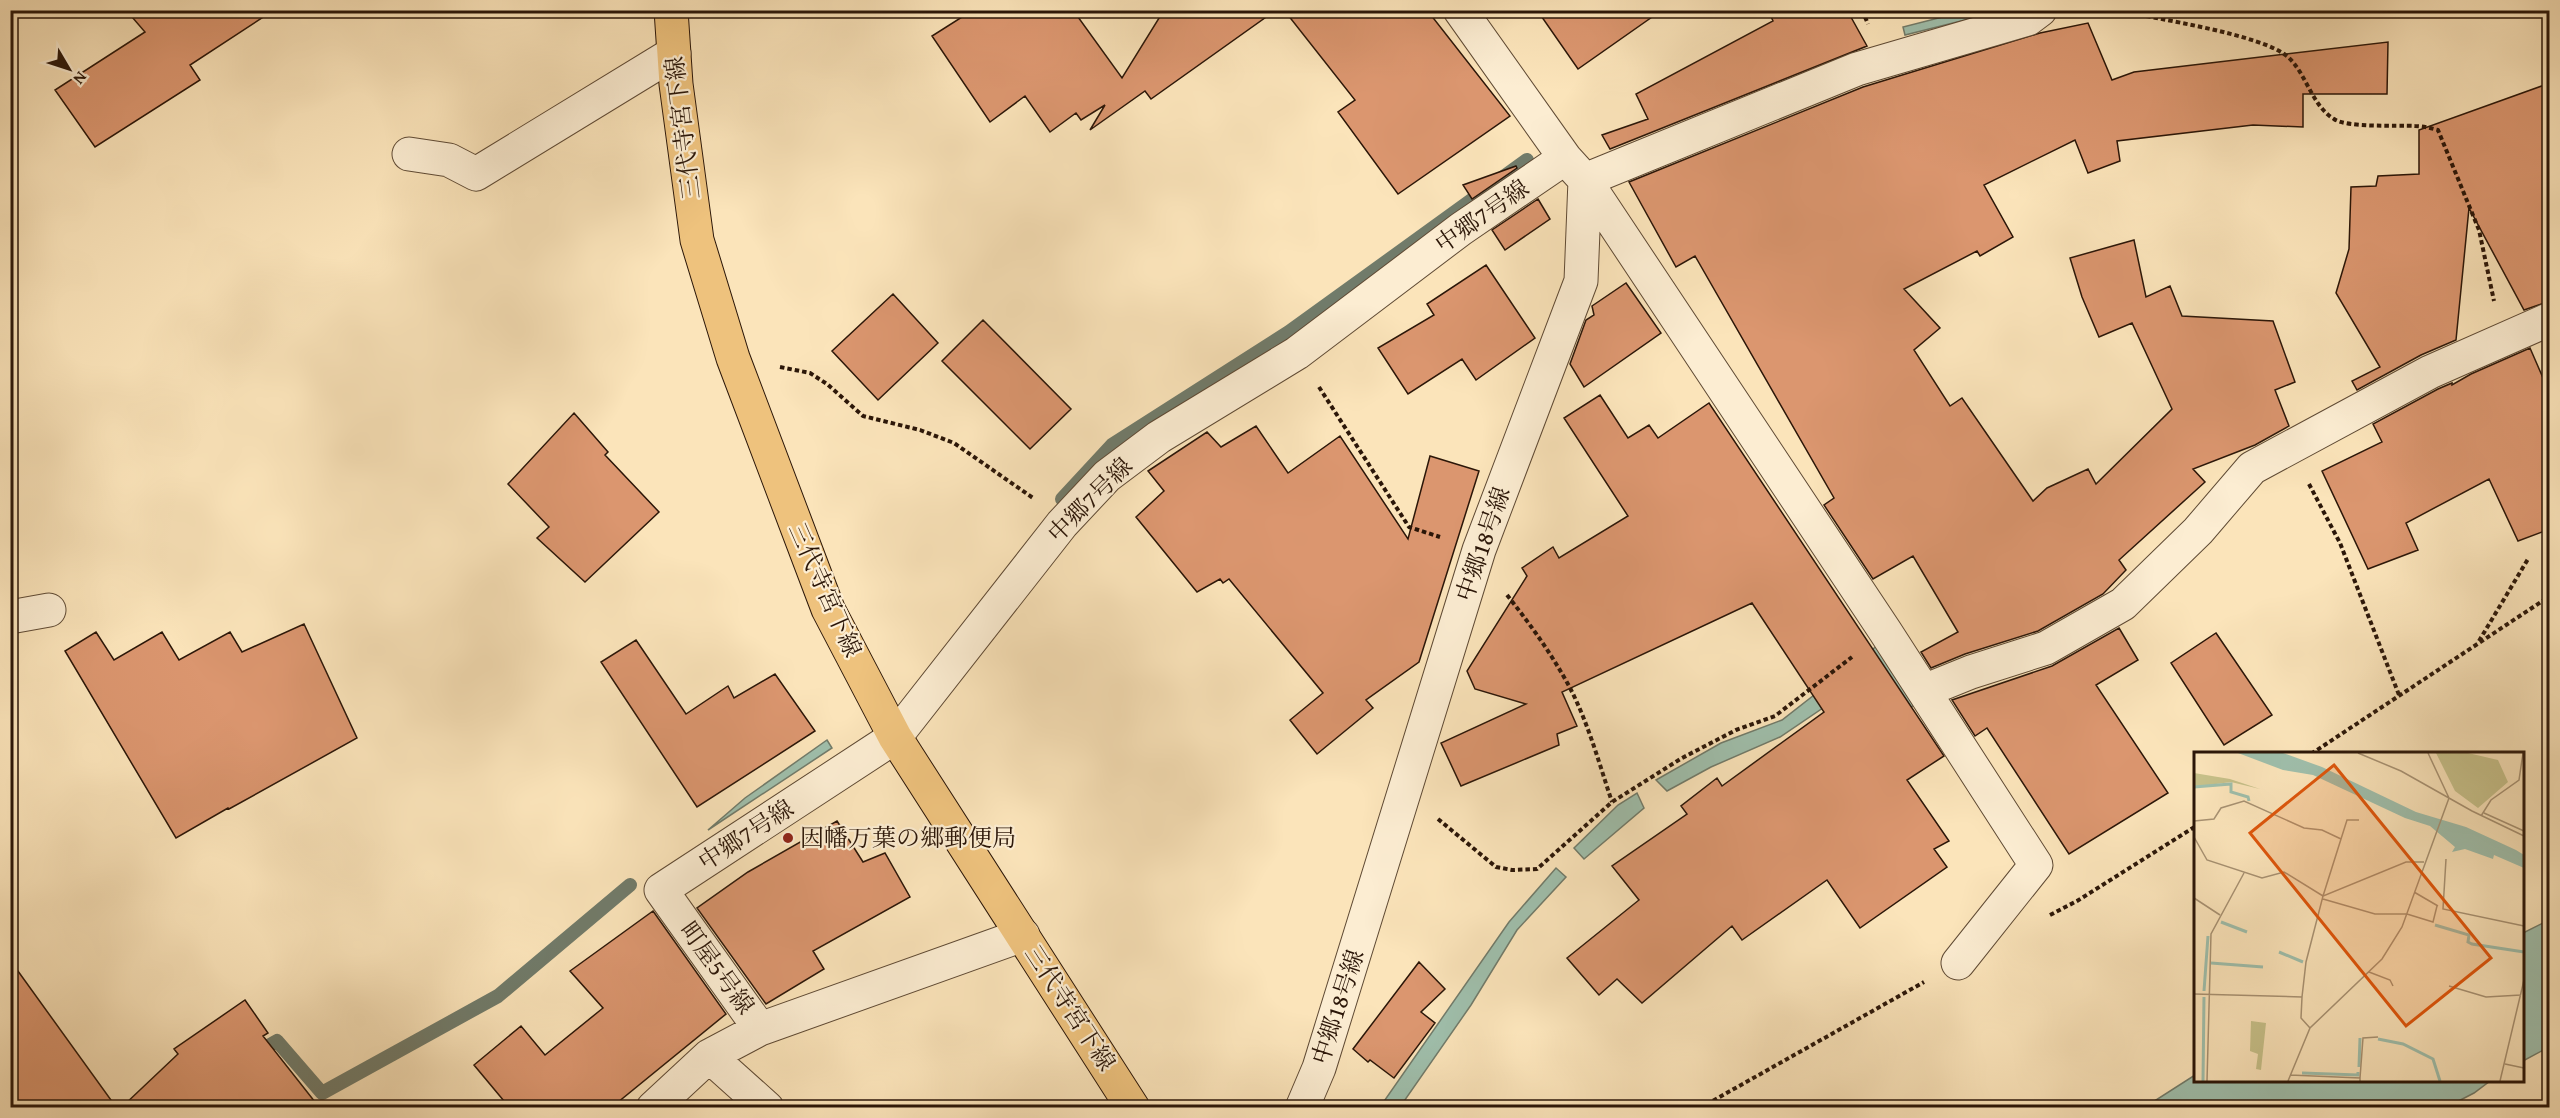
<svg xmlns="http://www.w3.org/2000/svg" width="2560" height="1118" viewBox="0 0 2560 1118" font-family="'Gentium Book Plus','Noto Serif JP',serif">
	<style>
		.water { fill: #9fbfac; stroke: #717b6a; stroke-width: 1.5 }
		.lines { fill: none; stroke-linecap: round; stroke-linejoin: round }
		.stream { stroke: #717b6a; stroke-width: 14 }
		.building { fill: #db966f; stroke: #2b1608; stroke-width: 1.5 }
		.minor-casing { stroke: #5f4a34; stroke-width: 35 }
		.major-casing { stroke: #2b1608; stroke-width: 35 }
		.path { stroke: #2b1608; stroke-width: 4; stroke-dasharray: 4.5 3; stroke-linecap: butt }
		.minor { stroke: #fcedd2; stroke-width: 33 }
		.major { stroke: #eec27d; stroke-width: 33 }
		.poi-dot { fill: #8f2418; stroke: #fcedd2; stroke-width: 2 }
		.labels { text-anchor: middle; stroke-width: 4.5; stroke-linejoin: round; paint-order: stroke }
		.street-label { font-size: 24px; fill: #2b1608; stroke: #fcedd2 }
		.poi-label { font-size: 24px; fill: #2b1608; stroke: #fcedd2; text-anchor: start }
		.inset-river { fill: none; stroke: #9fbfac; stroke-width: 3 }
		.inset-road { fill: none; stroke: #a89273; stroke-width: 1.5 }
		.view { fill: #df560c; fill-opacity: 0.15; stroke: #df560c; stroke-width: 3 }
		.inset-edge { fill: none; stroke: #2b1608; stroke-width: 3 }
	</style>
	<rect width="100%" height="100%" fill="#fbe4ba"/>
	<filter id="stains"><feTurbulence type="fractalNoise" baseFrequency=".00333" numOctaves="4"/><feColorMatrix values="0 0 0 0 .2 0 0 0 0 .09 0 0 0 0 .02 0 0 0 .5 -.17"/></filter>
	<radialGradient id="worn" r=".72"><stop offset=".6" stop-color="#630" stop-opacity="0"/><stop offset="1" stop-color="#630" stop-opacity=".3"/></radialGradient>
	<path class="water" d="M 1966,11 L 2001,11 L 1905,35 L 1903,27 Z
		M 1878,645 L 1917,702 L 1906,712 L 1879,670 L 1780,737 L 1711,767 L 1667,791 L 1656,780 L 1721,743 L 1782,720 Z
		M 827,740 L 832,748 L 708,830 L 745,798 Z
		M 1637,793 L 1644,808 L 1584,859 L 1574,848 L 1618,805 Z
		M 1556,868 L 1566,877 L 1517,930 L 1471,1005 L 1400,1107 L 1380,1107 L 1509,922 Z
		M 2549,920 L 2549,1047 L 2523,1061 L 2523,933 Z
		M 2195,1075 L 2196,1080 L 2490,1081 L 2474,1093 L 2447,1107 L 2145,1107 Z"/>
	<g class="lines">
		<path class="stream" d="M 1062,499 L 1112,445 L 1289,332 L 1527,160
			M 254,1054 L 277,1041 L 322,1093 L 498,996 L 630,885"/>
	</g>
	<path class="building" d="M 126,10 L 274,10 L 190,65 L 200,80 L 95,147 L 55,90 L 145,32 Z
		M 973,10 L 1073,10 L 1122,78 L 1164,10 L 1276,10 L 1151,99 L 1145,91 L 1090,130 L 1105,105 L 1081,120 L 1076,113 L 1050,132 L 1025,96 L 990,122 L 932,36 Z
		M 1284,10 L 1427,10 L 1510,116 L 1398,194 L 1338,112 L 1355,100 Z
		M 1537,10 L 1662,10 L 1578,69 Z
		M 1768,10 L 1847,10 L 1867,46 L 1610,149 L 1602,135 L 1648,119 L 1636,94 L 1773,21 Z
		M 2088,23 L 2112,80 L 2134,72 L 2388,42 L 2387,94 L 2303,94 L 2303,127 L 2253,125 L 2117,141 L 2120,161 L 2088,173 L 2075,140 L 1984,185 L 2013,237 L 1980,256 L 1977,251 L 1904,289 L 1940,328 L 1914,350 L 1950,406 L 1962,398 L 2033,501 L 2047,488 L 2088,469 L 2096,484 L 2172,409 L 2132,323 L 2099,337 L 2082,297 L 2070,258 L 2134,240 L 2146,297 L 2170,286 L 2182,316 L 2273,321 L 2295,382 L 2275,390 L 2289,426 L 2255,445 L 2193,469 L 2205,482 L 2119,560 L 2126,570 L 2103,594 L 2038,631 L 1965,654 L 1931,668 L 1921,652 L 1958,632 L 1913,556 L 1873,579 L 1824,505 L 1834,498 L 1695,256 L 1676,267 L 1629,182 L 1863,87 L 2040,33 Z
		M 2550,83 L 2550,301 L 2524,310 L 2469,208 L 2456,340 L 2421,355 L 2357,390 L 2352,381 L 2380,367 L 2336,293 L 2349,249 L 2351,187 L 2376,186 L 2378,176 L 2419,174 L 2419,130 Z
		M 1516,166 L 1517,168 L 1472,199 L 1463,185 Z
		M 1538,199 L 1550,219 L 1505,250 L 1492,230 Z
		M 1486,265 L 1535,338 L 1476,380 L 1462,359 L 1408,394 L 1378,348 L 1434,315 L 1427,304 Z
		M 1626,283 L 1661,333 L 1584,387 L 1570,364 L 1586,320 L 1594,315 L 1592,306 Z
		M 893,294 L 938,343 L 878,400 L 832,351 Z
		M 983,320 L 1071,409 L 1030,449 L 942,361 Z
		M 2530,348 L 2550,394 L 2550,529 L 2518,541 L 2489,479 L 2406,523 L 2418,550 L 2368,569 L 2322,471 L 2382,442 L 2373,424 L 2438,389 L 2452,383 L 2452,385 L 2471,374 Z
		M 1600,395 L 1628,438 L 1649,425 L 1658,438 L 1709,403 L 1944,756 L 1907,780 L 1949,841 L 1934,849 L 1947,867 L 1860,928 L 1827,880 L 1742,940 L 1732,926 L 1642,1003 L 1617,979 L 1599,995 L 1567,958 L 1639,900 L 1612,866 L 1687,814 L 1681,806 L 1717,778 L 1722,786 L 1824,712 L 1752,603 L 1562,692 L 1577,726 L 1557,734 L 1559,745 L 1461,786 L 1441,743 L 1526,704 L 1475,689 L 1467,671 L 1527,576 L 1522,568 L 1553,547 L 1559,558 L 1628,516 L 1564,418 Z
		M 574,413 L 608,452 L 605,455 L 659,512 L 585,582 L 537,538 L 549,527 L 508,484 Z
		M 1256,426 L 1288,473 L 1340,436 L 1408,539 L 1430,456 L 1479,471 L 1419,662 L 1366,700 L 1373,708 L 1317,754 L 1290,720 L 1323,693 L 1229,579 L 1223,583 L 1220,579 L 1197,592 L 1136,517 L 1164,491 L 1148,471 L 1207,432 L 1221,447 Z
		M 304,624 L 357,738 L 229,809 L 228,808 L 176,838 L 65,651 L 96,632 L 114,660 L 162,632 L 179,660 L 230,632 L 242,652 Z
		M 2119,628 L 2138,660 L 2096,685 L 2168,793 L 2069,854 L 1987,728 L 1975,736 L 1952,700 L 2052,666 Z
		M 2216,633 L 2272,715 L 2224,745 L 2171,663 Z
		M 636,640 L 686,714 L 728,686 L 734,698 L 775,674 L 815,731 L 697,807 L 601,662 Z
		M 837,821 L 863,862 L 885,853 L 910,897 L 813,951 L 824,969 L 766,1004 L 697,908 L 748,872 Z
		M 653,911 L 726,1014 L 612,1107 L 509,1107 L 474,1065 L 521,1026 L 545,1055 L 603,1008 L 570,971 Z
		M 10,960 L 116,1107 L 10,1107 Z
		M 1419,962 L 1445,989 L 1421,1012 L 1435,1023 L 1394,1078 L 1370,1060 L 1368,1062 L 1353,1049 Z
		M 245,1000 L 268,1033 L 263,1036 L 319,1107 L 122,1107 L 178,1054 L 174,1049 Z"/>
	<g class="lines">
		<defs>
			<path id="minor" d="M 409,154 L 449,160 L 476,174 L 674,53
				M 10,617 L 49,610
				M 1924,691 L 1971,672 L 2046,648 L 2123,604 L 2198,531 L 2252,468 L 2430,372 L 2550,319
				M 1958,963 L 2036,865 L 1885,631 L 1585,180 L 1857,69 L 2028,19 L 2040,10
				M 760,1029 L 661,890 L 895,737 L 1062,524 L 1107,476 L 1159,437 L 1297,353 L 1461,229 L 1565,158
				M 709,1056 L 760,1029 L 1023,935
				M 653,1108 L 709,1056 L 767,1108
				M 1302,1108 L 1319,1068 L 1479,550 L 1581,281 L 1585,180 L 1565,158 L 1460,10"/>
			<path id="major" d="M 671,10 L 676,84 L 697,240 L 733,358 L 828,609 L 895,737 L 1133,1108"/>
		</defs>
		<use href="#minor" class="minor-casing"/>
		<use href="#major" class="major-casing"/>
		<path class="path" d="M 1862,10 L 1868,24
			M 2117,10 C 2155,19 2262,34 2288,57 C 2306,73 2312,106 2334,119 C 2347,128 2397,125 2415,126 C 2423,126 2430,128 2438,130 L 2479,230 L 2494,301
			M 780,367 L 810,373 L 827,384 L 863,416 L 920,430 L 954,443 L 1033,498
			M 1319,387 L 1409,527 L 1440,537
			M 2309,484 L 2340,543 L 2399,695
			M 1507,595 C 1530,624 1551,653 1569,686 C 1588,722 1599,763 1612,802
			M 2479,641 L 2528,559
			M 2311,754 L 2550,596
			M 1438,819 L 1496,867 L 1512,870 L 1537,869 L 1612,802 L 1682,758 L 1736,730 L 1775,716 L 1852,657
			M 2050,915 L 2077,901 L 2196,826
			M 1700,1108 L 1924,982"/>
		<use href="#minor" class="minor"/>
		<use href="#major" class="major"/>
	</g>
	<circle class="poi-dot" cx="788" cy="838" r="6"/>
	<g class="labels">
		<g class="street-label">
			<text transform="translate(683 128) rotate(-97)" y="8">三代寺宮下線</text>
			<text transform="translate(1482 216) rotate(-35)" y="8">中郷7号線</text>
			<text transform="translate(1090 500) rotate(-45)" y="8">中郷7号線</text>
			<text transform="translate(1483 544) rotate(-71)" y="8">中郷18号線</text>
			<text transform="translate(825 590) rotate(66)" y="8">三代寺宮下線</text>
			<text transform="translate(746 835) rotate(-33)" y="8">中郷7号線</text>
			<text transform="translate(717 968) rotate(54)" y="8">町屋5号線</text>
			<text transform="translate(1338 1007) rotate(-72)" y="8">中郷18号線</text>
			<text transform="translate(1070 1008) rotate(57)" y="8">三代寺宮下線</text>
		</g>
		<g class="poi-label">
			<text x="800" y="846">因幡万葉の郷郵便局</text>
		</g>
	</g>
	<g transform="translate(2194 752)">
		<rect width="330" height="330" fill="#fbe4ba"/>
		<path d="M 242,1 L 274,1 L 304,8 L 314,30 L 284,56 L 261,39 ZM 0,21 L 36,27 L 66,37 L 37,30 L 0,35 ZM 57,269 L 72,271 L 67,318 L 62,317 L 64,302 L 56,299 Z" fill="#c7c18a"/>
		<path d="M 44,1 L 89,1 L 128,15 L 222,60 L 272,75 L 322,98 L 330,103 L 330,116 L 300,103 L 299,107 L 271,97 L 258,100 L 261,95 L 236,74 L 211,66 L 119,23 L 89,18 Z" fill="#9fbfac"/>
		<path class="inset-river" d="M 0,35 L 37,32 L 37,40 L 54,45 L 55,49M 27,170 L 53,180M 241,173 L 275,183 L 274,190 L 278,192 L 330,200M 85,200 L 109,210M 17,211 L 69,215M 10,239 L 14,184M 184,287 L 209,292 L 239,307 L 246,329M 165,315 L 166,286M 108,321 L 164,323 L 164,320M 9,329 L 10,245"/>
		<path class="inset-road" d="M 164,1 L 207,19 L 278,59 L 330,84M 234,1 L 255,46M 290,61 L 330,79M 287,64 L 297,48 L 325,28 L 329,1M 0,69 L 20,67 L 27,56 L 50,49 L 110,76 L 128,78 L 147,87M 0,85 L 13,108 L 68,126 L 90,120 L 129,144 L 153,68 L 165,68M 252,107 L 249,157 L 330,174M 220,140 L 244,154M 0,146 L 26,163M 129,147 L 181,162 L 213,162 L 239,170 L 243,154M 175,220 L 196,228 L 199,234M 255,234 L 292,245 L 327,243M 0,242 L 108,245M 116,276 L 107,266 L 108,245 L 112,210 L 129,144 L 212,110 L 230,110M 311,312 L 330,316M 96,323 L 166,326 L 166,329M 166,326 L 169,286 L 184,285M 13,329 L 17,182 L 50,121M 94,329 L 116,276 L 188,207 L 208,175 L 255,46M 306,329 L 330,228"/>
		<path class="view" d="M 140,13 L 297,206 L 212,274 L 56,81 Z"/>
		<rect width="330" height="330" class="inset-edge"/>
	</g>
	<rect width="2560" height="1118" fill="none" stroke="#fbe4ba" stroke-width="36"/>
	<rect x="12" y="12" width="2536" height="1094" fill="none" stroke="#2b1608" stroke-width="3"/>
	<rect x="18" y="18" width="2524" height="1082" fill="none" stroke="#2b1608" stroke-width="1.5"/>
	<g transform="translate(69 69) rotate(129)" stroke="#fcedd2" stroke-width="4.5" paint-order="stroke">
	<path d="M0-4.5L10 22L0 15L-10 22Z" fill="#2b1608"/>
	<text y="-9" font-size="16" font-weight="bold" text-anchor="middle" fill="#2b1608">N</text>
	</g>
	<rect width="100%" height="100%" filter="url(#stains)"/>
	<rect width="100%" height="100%" fill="url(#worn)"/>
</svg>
